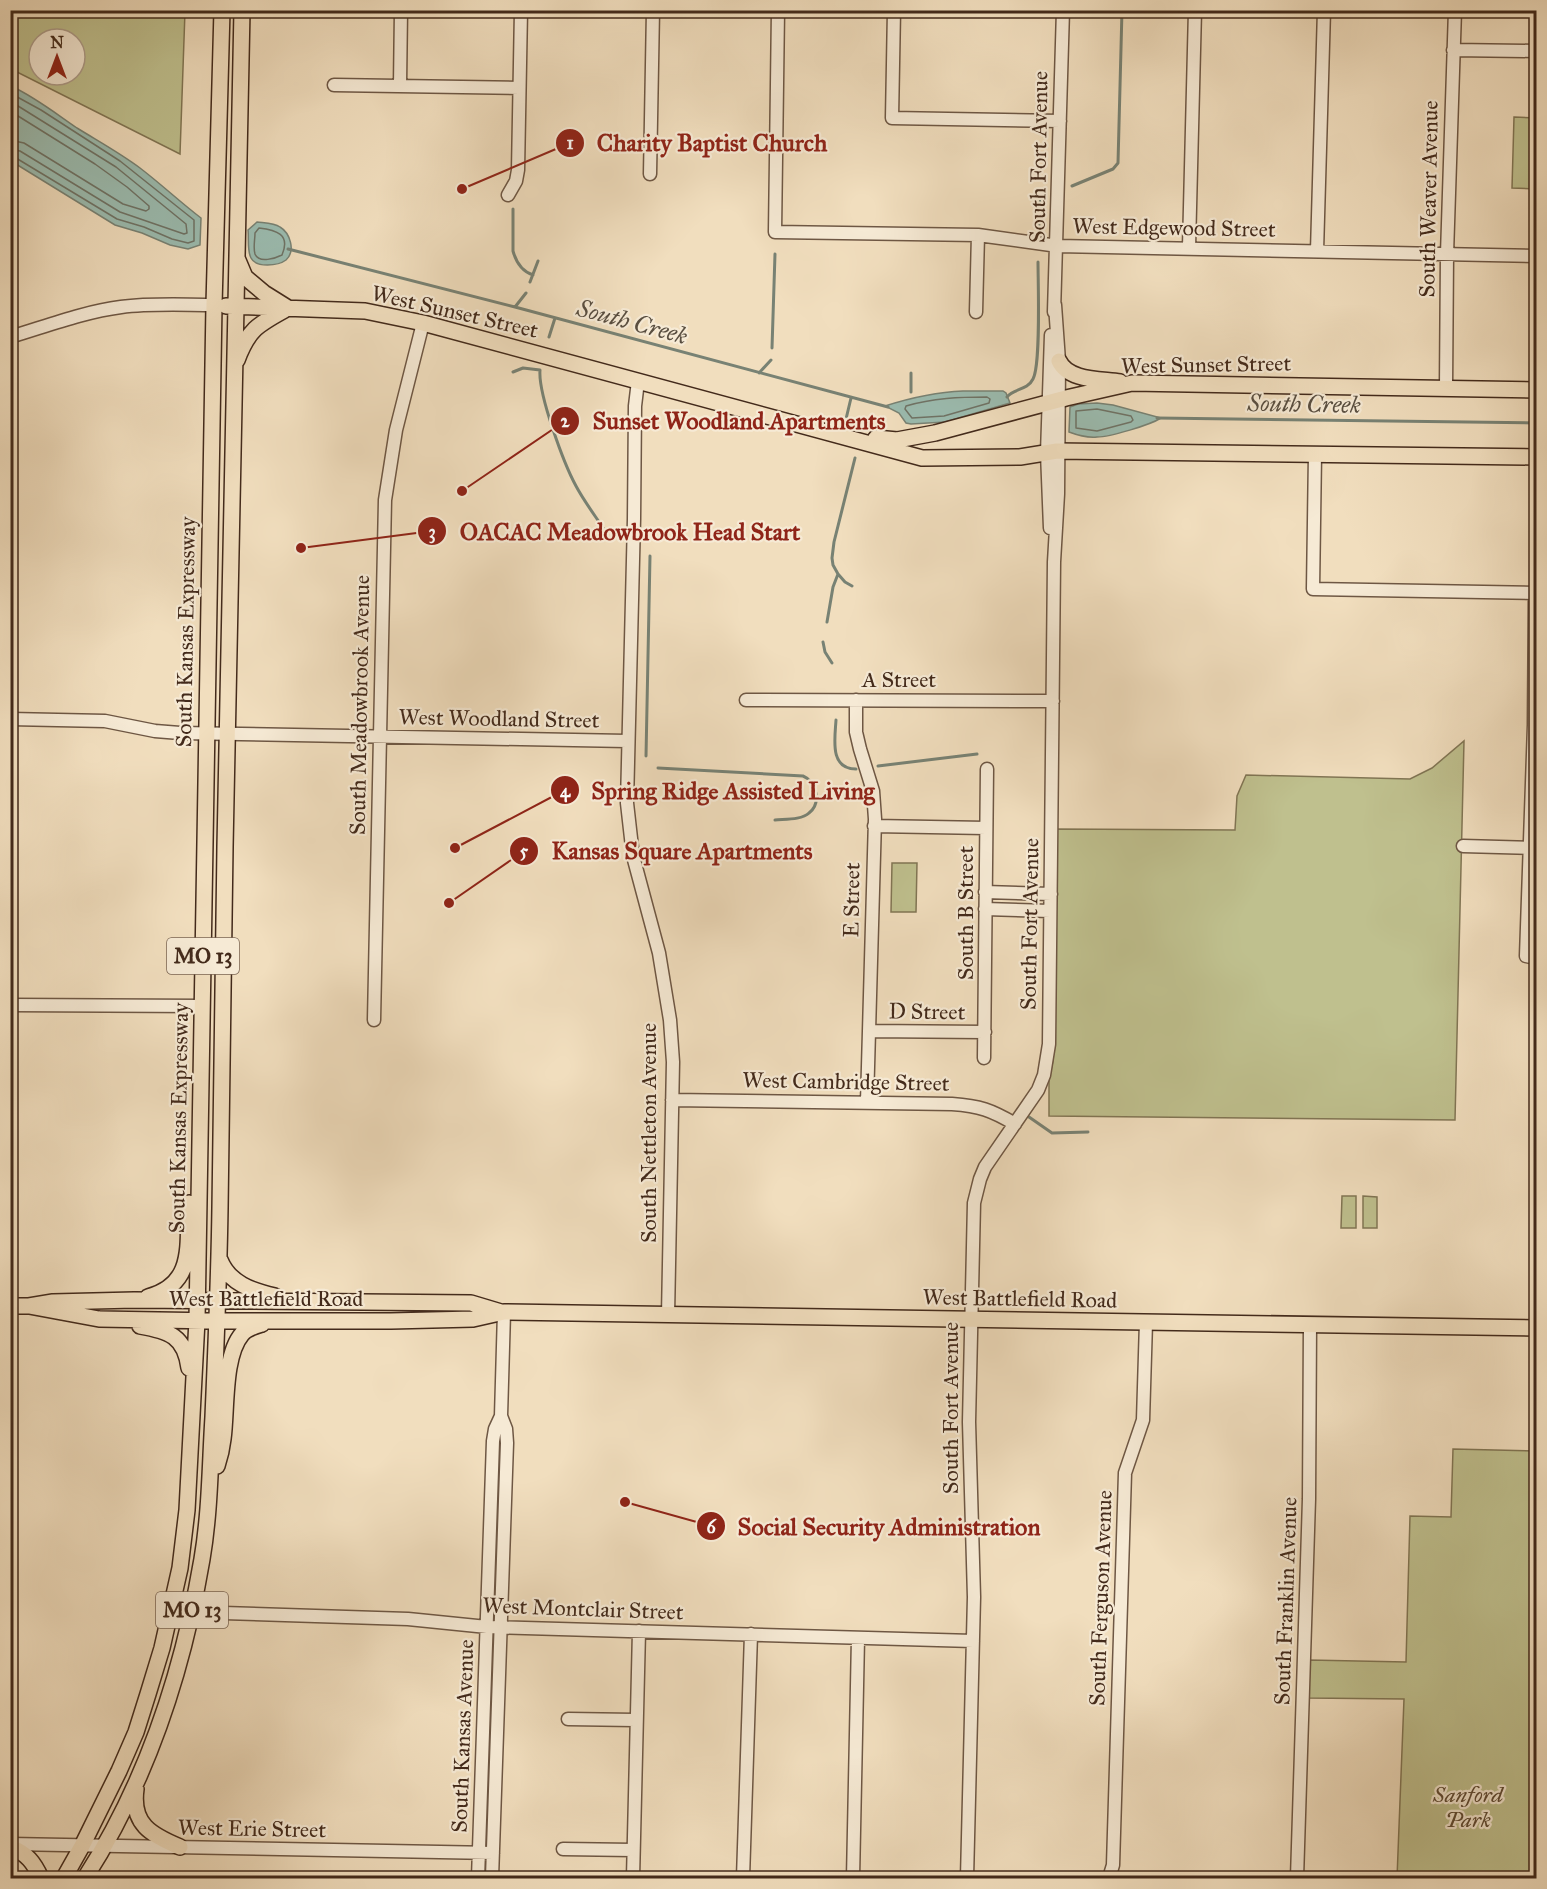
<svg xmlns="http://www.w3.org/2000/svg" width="1547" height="1889" viewBox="0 0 1547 1889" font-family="'IM FELL Great Primer',serif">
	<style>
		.green { fill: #bfc08e; stroke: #817554; stroke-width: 1.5; fill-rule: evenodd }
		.water { fill: #9bbcb0; stroke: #788274; stroke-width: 1.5 }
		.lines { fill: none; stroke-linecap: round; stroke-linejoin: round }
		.shore { stroke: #6f7366; stroke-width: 1.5 }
		.stream { stroke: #788274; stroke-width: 3 }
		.minor-casing { stroke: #6e5744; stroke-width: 15 }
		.major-casing { stroke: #432a1b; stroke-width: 18 }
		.minor { stroke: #f6ead5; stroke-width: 12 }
		.major { stroke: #f1debe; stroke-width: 15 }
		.labels { text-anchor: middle; stroke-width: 4.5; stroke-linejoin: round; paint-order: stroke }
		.shield { fill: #f6ead5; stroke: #796453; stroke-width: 1.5 }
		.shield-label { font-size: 21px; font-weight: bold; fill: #432a1b }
		.street-label { font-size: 22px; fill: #432a1b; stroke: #f6ead5 }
		.park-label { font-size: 22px; font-style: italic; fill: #5c4832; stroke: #f6ead5 }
		.water-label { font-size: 24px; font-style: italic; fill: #594e40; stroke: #f6ead5 }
		.leader { fill: none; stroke: #8f2418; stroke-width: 2 }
		.callout-dot { fill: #8f2418; stroke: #f6ead5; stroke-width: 2 }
		.mark-label { font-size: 18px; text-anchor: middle; font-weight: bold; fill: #fff }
		.callout-label { font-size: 24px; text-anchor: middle; font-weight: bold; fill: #8f2418; stroke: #f6ead5; stroke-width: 4.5; stroke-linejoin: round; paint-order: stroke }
	</style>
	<rect width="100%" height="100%" fill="#f1debe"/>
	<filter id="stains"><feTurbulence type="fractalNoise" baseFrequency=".00333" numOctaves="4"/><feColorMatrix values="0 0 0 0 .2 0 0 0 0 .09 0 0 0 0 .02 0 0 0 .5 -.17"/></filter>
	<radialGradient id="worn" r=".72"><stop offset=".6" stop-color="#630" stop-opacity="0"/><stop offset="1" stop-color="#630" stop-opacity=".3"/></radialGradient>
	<path class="green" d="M 10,11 L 185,11 L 180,154 L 11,69 ZM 39,39 L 75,39 L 75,75 L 39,75 Z
		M 1514,117 L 1536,118 L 1536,189 L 1512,188 Z
		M 1464,741 L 1455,1120 L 1049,1116 L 1049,1079 L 1053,1061 L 1054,1042 L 1056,829 L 1235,830 L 1237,796 L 1246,775 L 1410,779 L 1432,768 Z
		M 892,863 L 917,863 L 916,912 L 891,912 Z
		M 1342,1196 L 1356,1196 L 1356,1228 L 1341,1228 Z
		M 1363,1196 L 1377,1197 L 1377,1228 L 1363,1228 Z
		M 1453,1449 L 1536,1451 L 1536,1878 L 1397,1878 L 1404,1699 L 1308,1698 L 1309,1660 L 1406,1662 L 1410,1516 L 1451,1517 Z"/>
	<path class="water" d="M 11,86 C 35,97 55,113 77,128 C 98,141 120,153 140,168 C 161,184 180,202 201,218 L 200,245 L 188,249 L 170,245 L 142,233 L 115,225 L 11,161 Z
		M 257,222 C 264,223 274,223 280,227 C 290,233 296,251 286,260 C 278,266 256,268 251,258 C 247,251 249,238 248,230 Z
		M 963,391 L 1003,391 L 1006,393 L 1010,403 L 945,422 L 911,424 L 906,423 L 899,413 L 885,406 C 910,398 937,392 963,391 Z
		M 1097,403 L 1113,405 L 1161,418 C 1150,425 1110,437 1097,437 C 1088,438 1077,435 1069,432 L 1070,407 L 1078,404 Z"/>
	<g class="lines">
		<path class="shore" d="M 10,93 L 41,110 L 120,161 L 194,220 L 194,241 L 188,243 L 172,239 L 144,227 L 117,219 L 16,158 L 10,157
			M 10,101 L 116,167 L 186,224 L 187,233 L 184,234 L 120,212 L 20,151 L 10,149
			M 10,111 L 95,164 L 127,187 L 149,206 L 149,209 L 146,211 L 123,204 L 24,143 L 10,140
			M 259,228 C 276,230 291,234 282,255 C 276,258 259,264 255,254 C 253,248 255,239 255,233 Z
			M 987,397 L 990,399 L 989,403 L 944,416 L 912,418 L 905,409 L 906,406 C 933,398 960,397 987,397 Z
			M 1097,409 L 1131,416 L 1133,420 L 1131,422 L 1097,431 L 1076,428 L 1076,411 Z"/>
		<path class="stream" d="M 1072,186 L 1113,169 L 1118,163 L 1122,10
			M 513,209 L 513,251 C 516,262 521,271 533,275
			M 1039,229 C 1039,219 1036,205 1043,197
			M 288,249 L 515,307 L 888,407
			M 530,282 L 538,261
			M 515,307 L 526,293
			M 549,337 L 555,318
			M 772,348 L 775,254
			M 513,372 L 523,368 L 540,370 C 538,394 564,464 576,486 C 585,503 597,518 607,534
			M 759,373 L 771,360
			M 911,392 L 911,373
			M 1007,397 C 1014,388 1027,391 1033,379 C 1041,365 1038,283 1038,262
			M 1157,418 L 1536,423
			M 846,419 L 851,398
			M 838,574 L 845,582 L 852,586
			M 827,622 L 833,587 L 838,574 L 833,565 L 832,558 L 834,542 L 855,458
			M 823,642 L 825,652 L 832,663
			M 836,720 C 835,738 829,769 856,769
			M 646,756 L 650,556
			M 878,766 L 977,754
			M 658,768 L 803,776 C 816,781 822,803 809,813 C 802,820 785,819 775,820
			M 1029,1117 L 1052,1133 L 1088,1132"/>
		<defs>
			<path id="minor" d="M 778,10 L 775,232 L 978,235 L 1058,246 L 1536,256
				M 894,10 L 892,118 L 1060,121
				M 1453,50 L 1536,51
				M 334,85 L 519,88
				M 400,85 L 401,10
				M 650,174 L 653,10
				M 508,195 L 516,181 L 518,170 L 521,10
				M 1189,247 L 1195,10
				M 1317,251 L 1324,10
				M 976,312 L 978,235
				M 1054,312 L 1063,10
				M 10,337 C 47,326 83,312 121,307 C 152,303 183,305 214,305
				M 638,381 L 635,406 L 634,519 L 627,803 L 633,856 L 659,953 L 670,1020 L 673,1062 L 668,1315
				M 1446,388 L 1447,254 L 1455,10
				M 1315,454 L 1313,589 L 1536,593
				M 1050,528 L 1047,453 L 1051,335
				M 1535,593 L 1534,725 L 1526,956 L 1536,958
				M 746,700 L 1053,701
				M 856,700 L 856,732 L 860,749 L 873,791 L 875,819 L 867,1102
				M 10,719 L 105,721 L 155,731 L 180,733 L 627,741
				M 874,826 L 986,828
				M 1463,846 L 1535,848
				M 985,892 L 1051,894
				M 985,909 L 1050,911
				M 10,1005 L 202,1006
				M 374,1020 L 385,500 L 396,430 L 423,323
				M 869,1031 L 985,1032
				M 984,1058 L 987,769
				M 672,1100 L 952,1104 C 980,1106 991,1110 1015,1124
				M 191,1612 L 408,1619 L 487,1627 L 973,1641
				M 568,1719 L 635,1720
				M 10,1844 L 493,1853
				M 563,1849 L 633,1850
				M 478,1878 L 493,1441 L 495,1429 L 501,1416
				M 492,1878 L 507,1443 L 506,1429 L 501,1416 L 504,1312
				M 633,1878 L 639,1631
				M 743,1878 L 751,1634
				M 853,1878 L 858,1638
				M 967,1878 L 974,1597 L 969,1422 L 974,1203 L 980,1179 L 985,1167 L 1038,1090 L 1044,1075 L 1049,1044 L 1054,562 L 1058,494 L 1059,361 L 1055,305
				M 1109,1878 L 1113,1865 L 1125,1473 L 1143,1420 L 1146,1322
				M 1297,1878 L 1309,1499 L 1310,1324"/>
			<path id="major" d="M 237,258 L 245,277 L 264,293 L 288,308 C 259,324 249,328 237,360
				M 226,306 L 365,311 L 423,323 L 922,458 L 1020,457 L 1057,451 L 1536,457
				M 1059,361 C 1068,381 1102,379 1120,382
				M 876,438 L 897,440 L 935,433 L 1066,398 L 1132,383 L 1536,390
				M 220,1260 C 229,1283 252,1291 275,1296
				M 148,1297 C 196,1284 187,1244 189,1203
				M 10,1306 L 29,1306 L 53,1302 L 134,1300 L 471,1303 L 501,1312
				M 29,1306 L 99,1319 L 218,1321 L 391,1321 L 473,1319 L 504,1312 L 1536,1328
				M 140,1326 C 169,1331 185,1336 189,1368
				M 217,1466 C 220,1457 222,1448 223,1439 C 227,1411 223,1356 242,1334 C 247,1328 255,1326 262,1324
				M 136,1789 C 131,1824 151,1835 180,1847
				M 10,1847 C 27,1853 34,1863 41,1878
				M 64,1878 L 82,1846 L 119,1771 L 136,1732 L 148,1694 L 162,1648 L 180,1568 L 187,1510 L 197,1320 L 214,305 L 222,10
				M 85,1878 C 146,1783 183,1671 202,1559 C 210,1512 210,1464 213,1417 C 216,1347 219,1278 220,1208 C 222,1088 223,967 225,847 C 229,568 234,289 242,10"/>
		</defs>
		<use href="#minor" class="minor-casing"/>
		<use href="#major" class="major-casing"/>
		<use href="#minor" class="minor"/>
		<use href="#major" class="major"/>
	</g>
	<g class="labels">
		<g class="shield">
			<rect x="167" y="938" width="72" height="36" rx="4.5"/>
			<rect x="156" y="1592" width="72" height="36" rx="4.5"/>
		</g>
		<g class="shield-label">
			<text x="203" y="963">MO 13</text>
			<text x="192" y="1617">MO 13</text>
		</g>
		<g class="street-label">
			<text transform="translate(1038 157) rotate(-89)" y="8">South Fort Avenue</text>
			<text transform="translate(1428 199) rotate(-89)" y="8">South Weaver Avenue</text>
			<text transform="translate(1174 227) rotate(1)" y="8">West Edgewood Street</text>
			<text transform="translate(455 311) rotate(13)" y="8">West Sunset Street</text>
			<text transform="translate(1206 364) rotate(-1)" y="8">West Sunset Street</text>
			<text transform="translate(185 632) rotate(-89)" y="8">South Kansas Expressway</text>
			<text x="899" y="687">A Street</text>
			<text transform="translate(359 705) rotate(-89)" y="8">South Meadowbrook Avenue</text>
			<text transform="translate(499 718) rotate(1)" y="8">West Woodland Street</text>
			<text transform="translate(851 900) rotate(-89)" y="8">E Street</text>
			<text transform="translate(965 913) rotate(-90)" y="8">South B Street</text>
			<text transform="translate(1029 924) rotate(-89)" y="8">South Fort Avenue</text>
			<text transform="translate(927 1011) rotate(1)" y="8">D Street</text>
			<text transform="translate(846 1081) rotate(1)" y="8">West Cambridge Street</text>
			<text transform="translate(178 1118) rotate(-89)" y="8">South Kansas Expressway</text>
			<text transform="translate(648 1133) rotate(-90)" y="8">South Nettleton Avenue</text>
			<text x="266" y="1306">West Battlefield Road</text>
			<text transform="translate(1020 1298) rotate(1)" y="8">West Battlefield Road</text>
			<text transform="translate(950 1408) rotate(-90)" y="8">South Fort Avenue</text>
			<text transform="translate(1100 1598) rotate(-88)" y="8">South Ferguson Avenue</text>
			<text transform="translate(1285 1601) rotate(-88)" y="8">South Franklin Avenue</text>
			<text transform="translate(583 1608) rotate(2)" y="8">West Montclair Street</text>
			<text transform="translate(462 1736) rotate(-88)" y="8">South Kansas Avenue</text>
			<text transform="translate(252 1828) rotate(1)" y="8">West Erie Street</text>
		</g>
		<g class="park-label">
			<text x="1468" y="1802">Sanford<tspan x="1468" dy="25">Park</tspan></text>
		</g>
		<g class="water-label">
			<text transform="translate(632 322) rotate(15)" y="8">South Creek</text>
			<text transform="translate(1304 404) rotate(1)" y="8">South Creek</text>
		</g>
	</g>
	<path class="leader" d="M462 189L570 143M462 491L565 421M301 548L432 531M455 848L565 790M449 903L524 851M625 1502L711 1526"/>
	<g class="callout-dot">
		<circle cx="462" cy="189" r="6"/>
		<circle cx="462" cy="491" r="6"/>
		<circle cx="301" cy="548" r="6"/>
		<circle cx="455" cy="848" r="6"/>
		<circle cx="449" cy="903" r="6"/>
		<circle cx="625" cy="1502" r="6"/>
		<circle cx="570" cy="143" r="15"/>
		<circle cx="565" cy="421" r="15"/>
		<circle cx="432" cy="531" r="15"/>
		<circle cx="565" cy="790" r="15"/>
		<circle cx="524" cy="851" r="15"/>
		<circle cx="711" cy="1526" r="15"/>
	</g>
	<g class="mark-label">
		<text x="570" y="149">1</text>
		<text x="565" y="427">2</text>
		<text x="432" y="538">3</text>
		<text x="565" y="797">4</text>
		<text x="524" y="857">5</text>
		<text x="711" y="1533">6</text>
	</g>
	<g class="callout-label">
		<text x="712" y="151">Charity Baptist Church</text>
		<text x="739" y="429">Sunset Woodland Apartments</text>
		<text x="630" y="540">OACAC Meadowbrook Head Start</text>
		<text x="733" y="799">Spring Ridge Assisted Living</text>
		<text x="682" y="859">Kansas Square Apartments</text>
		<text x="889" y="1535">Social Security Administration</text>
	</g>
	<rect width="1547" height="1889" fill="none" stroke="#f1debe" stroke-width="36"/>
	<rect x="12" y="12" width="1523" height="1865" fill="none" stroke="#432a1b" stroke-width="3"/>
	<rect x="18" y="18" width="1511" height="1853" fill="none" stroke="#432a1b" stroke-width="1.5"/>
	<g transform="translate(57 57)"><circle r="28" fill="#f6ead5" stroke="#ae9d8b" stroke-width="1.5"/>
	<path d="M0-4.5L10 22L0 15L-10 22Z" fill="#8f2418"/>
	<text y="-9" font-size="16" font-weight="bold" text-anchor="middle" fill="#432a1b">N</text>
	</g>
	<rect width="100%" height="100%" filter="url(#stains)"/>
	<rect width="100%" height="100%" fill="url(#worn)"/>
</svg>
